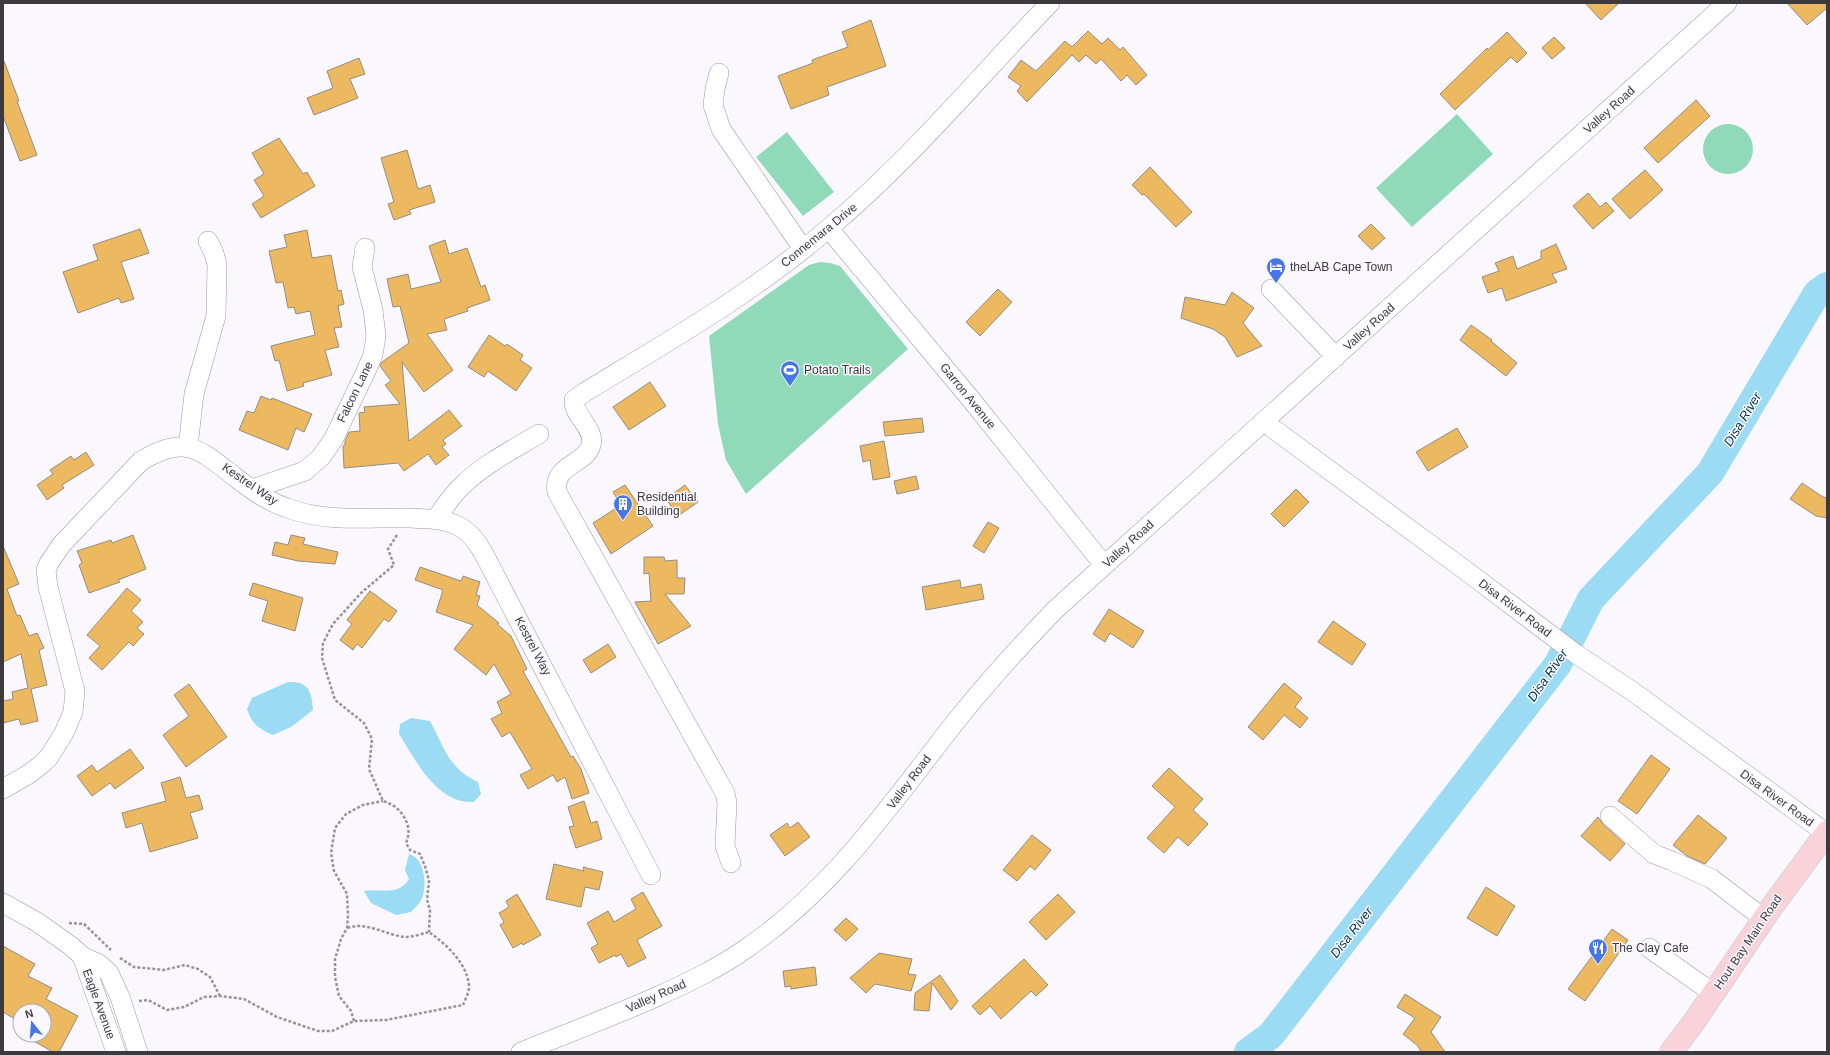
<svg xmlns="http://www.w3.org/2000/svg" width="1830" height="1055" viewBox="0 0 1830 1055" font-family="Arial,sans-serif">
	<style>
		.green { fill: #90dab9 }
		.water { fill: #9bdbf4 }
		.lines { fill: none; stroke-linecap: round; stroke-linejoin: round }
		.river { stroke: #9bdbf4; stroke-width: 28 }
		.building { fill: #ecb960; stroke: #948d82 }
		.minor-casing { stroke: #9c97a3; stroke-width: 20 }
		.major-casing { stroke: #d4d4d5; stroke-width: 24 }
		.path { stroke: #96949a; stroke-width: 2.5; stroke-dasharray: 3 2; stroke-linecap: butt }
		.minor { stroke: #fff; stroke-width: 19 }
		.major { stroke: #fad2da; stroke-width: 22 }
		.labels { text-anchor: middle; stroke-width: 3; stroke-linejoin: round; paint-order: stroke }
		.street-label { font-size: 12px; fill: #3c3a3f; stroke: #faf7ff }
		.poi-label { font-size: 12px; fill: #3c3a3f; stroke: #faf7ff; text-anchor: start }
		.water-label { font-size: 13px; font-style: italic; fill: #003647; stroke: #faf7ff }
	</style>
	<rect width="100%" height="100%" fill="#faf7ff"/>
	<path class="green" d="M 1457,114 L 1493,154 L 1412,227 L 1376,188 Z
		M1703 149a25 25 0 1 1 50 0a25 25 0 1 1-50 0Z
		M 787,132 L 834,192 L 803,216 L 756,157 Z
		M 820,262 L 830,263 L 840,266 L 908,349 L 746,494 L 726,460 L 718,424 L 709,336 L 809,265 Z"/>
	<path class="water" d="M 288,682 C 308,681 312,691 313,710 L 291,727 L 273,735 C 259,729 251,723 247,709 L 252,698 Z
		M 411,718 L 430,721 C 445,748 448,768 478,782 L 481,794 L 474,802 C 437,804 416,761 399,734 L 400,724 Z
		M 409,854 C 425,858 428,887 421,900 C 419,904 414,909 411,912 L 396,915 L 371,903 L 364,891 C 381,888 398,897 409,879 L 405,870 Z"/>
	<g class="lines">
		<path class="river" d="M 1248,1052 L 1271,1035 L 1558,664 L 1591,599 L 1710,473 L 1817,293 L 1827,286"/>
	</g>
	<path class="building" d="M 1585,3 L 1619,3 L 1601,20 Z
		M 1787,3 L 1827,3 L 1827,8 L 1807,25 Z
		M 871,20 L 886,66 L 827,87 L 829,95 L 791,109 L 778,76 L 813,63 L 812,60 L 848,47 L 842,32 Z
		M 1088,31 L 1102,44 L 1108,38 L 1120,50 L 1123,47 L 1147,75 L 1136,85 L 1127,75 L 1121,81 L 1101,59 L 1096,64 L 1086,55 L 1079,62 L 1072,55 L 1027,102 L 1017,91 L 1021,86 L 1008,77 L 1021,60 L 1036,71 L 1065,41 L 1072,47 Z
		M 1507,32 L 1527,53 L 1517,63 L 1511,57 L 1455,110 L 1440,94 L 1487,48 L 1488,50 Z
		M 1554,37 L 1565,48 L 1552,59 L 1542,48 Z
		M 359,58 L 365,74 L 350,79 L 358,98 L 314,115 L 307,98 L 333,88 L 327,71 Z
		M 3,61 L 4,61 L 19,101 L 17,101 L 37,155 L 20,161 L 3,116 Z
		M 1696,100 L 1710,116 L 1658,163 L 1644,148 Z
		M 279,138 L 303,174 L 307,172 L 315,186 L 261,218 L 252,204 L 264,196 L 254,180 L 264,174 L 252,153 Z
		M 407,150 L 418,189 L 430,185 L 435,202 L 409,210 L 411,214 L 394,220 L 388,204 L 394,202 L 381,158 Z
		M 1150,167 L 1192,212 L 1176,227 L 1144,194 L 1142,195 L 1132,185 Z
		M 1645,170 L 1663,190 L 1630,219 L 1612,199 Z
		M 1588,193 L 1600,207 L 1606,202 L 1614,211 L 1593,229 L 1573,206 Z
		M 1371,224 L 1385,238 L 1372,250 L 1358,236 Z
		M 140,229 L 149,253 L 121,262 L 134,299 L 121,303 L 119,298 L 78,313 L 63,272 L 98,260 L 93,245 Z
		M 307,230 L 312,258 L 331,255 L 338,291 L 341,290 L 344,304 L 338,306 L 342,327 L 334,328 L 339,347 L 325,350 L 332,375 L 303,383 L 304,386 L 287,391 L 279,360 L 275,361 L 271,346 L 315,335 L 310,311 L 296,314 L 294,307 L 288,308 L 283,282 L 276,283 L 269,251 L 287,247 L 284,235 Z
		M 445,240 L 449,254 L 467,248 L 481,287 L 485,285 L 490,300 L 467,308 L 468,311 L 444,319 L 447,330 L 427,334 L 453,370 L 424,392 L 402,362 L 409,441 L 449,410 L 462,426 L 443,440 L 446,444 L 442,447 L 449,455 L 436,465 L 428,454 L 404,471 L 398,463 L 344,468 L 343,446 L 345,445 L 345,441 L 349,432 L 360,431 L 359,413 L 365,412 L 364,407 L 400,404 L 385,385 L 391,381 L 380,366 L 382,362 L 409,343 L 400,306 L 393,307 L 387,279 L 408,274 L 411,289 L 441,282 L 429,246 Z
		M 1556,244 L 1567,269 L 1552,274 L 1557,282 L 1506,301 L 1502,288 L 1488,293 L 1482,277 L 1499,271 L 1495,263 L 1513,256 L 1517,269 L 1541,259 L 1541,251 Z
		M 998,289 L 1012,302 L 980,336 L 966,322 Z
		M 1232,292 L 1254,308 L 1243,323 L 1262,346 L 1237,357 L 1225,337 L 1213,329 L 1181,318 L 1185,297 L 1225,305 Z
		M 1471,325 L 1492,340 L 1491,341 L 1517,363 L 1506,376 L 1460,340 Z
		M 489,335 L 505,346 L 507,344 L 523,355 L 520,360 L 532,368 L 516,391 L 488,371 L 484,377 L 468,367 Z
		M 650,382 L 666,406 L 629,430 L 613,407 Z
		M 261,396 L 271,400 L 272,398 L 312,414 L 304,432 L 296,428 L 288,450 L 239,430 L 247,411 L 254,413 Z
		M 922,418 L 924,432 L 885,436 L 883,422 Z
		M 1457,428 L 1468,447 L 1428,471 L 1416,452 Z
		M 884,441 L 890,477 L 873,480 L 870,460 L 863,462 L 860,446 Z
		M 86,452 L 94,465 L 62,485 L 64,488 L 47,500 L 37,485 L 53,474 L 50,470 L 71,456 L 74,460 Z
		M 916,476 L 919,489 L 897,494 L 894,481 Z
		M 1802,483 L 1823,497 L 1827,498 L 1827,518 L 1816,516 L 1790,499 Z
		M 625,485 L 653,526 L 611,554 L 593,523 L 621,505 L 613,492 Z
		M 685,485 L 698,502 L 678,516 L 666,499 Z
		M 1296,489 L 1309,502 L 1284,527 L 1271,514 Z
		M 988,522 L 999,528 L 984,553 L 973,546 Z
		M 133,535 L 146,569 L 118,580 L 120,582 L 89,593 L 79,565 L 82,563 L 77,551 L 111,540 L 112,543 Z
		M 291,535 L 305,538 L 303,544 L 338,552 L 335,564 L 298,561 L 272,555 L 275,542 L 288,545 Z
		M 3,546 L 19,584 L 7,589 L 17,616 L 20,615 L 29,636 L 37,633 L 44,648 L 39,650 L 47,685 L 31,689 L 38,721 L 21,725 L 19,719 L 3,723 L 3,701 L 13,699 L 12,692 L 28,688 L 21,654 L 3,662 Z
		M 644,557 L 664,557 L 665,561 L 677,560 L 677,578 L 685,578 L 684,594 L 665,594 L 691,626 L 658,644 L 635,602 L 651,601 L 649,573 L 644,574 Z
		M 420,567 L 461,581 L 463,576 L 480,582 L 476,595 L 480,596 L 477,605 L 499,623 L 497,624 L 511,636 L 527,669 L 523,671 L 571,757 L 573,756 L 581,769 L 589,793 L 572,799 L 565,777 L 557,782 L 553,775 L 528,789 L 520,775 L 532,769 L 510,732 L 502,737 L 491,719 L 502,713 L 497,702 L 511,694 L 494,664 L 486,675 L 454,649 L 473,625 L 436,612 L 443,590 L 415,580 Z
		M 960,580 L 961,588 L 981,584 L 984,599 L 926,610 L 922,587 Z
		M 253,583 L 303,598 L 295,631 L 262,621 L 268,601 L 249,595 Z
		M 127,588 L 141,600 L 131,611 L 143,622 L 137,628 L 144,634 L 133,646 L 129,642 L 102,670 L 89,658 L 100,646 L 87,635 Z
		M 370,591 L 397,611 L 389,622 L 384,619 L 362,648 L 357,644 L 353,650 L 340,640 L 352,624 L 347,620 Z
		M 1109,609 L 1144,631 L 1133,648 L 1110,633 L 1105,642 L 1093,634 Z
		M 1333,621 L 1366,644 L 1352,665 L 1318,642 Z
		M 608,644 L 616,657 L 591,673 L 583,660 Z
		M 1284,683 L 1302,698 L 1295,707 L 1308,718 L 1300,728 L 1284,715 L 1263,740 L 1248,727 Z
		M 189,684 L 227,737 L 186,767 L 163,735 L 189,716 L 174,695 Z
		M 130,749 L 144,768 L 115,789 L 110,783 L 92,796 L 77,776 L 92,765 L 97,772 Z
		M 1651,755 L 1670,769 L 1637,814 L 1618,801 Z
		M 1169,768 L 1203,799 L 1193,810 L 1208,824 L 1188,846 L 1178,837 L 1164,853 L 1147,838 L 1175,807 L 1152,786 Z
		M 180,777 L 186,798 L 199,795 L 203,809 L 190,813 L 198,838 L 150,852 L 142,823 L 126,828 L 122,813 L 166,801 L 161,783 Z
		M 584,801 L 591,823 L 597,821 L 602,839 L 576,848 L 569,827 L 574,826 L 568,807 Z
		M 1698,815 L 1727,838 L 1705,864 L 1687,856 L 1673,845 Z
		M 1598,817 L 1603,824 L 1625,844 L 1610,861 L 1581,836 Z
		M 798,822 L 810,837 L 785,856 L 770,835 L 787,823 L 790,828 Z
		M 1032,835 L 1051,850 L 1035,870 L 1030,866 L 1017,881 L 1003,870 Z
		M 554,864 L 584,871 L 583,867 L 603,872 L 599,890 L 585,887 L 581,907 L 546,899 Z
		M 1486,887 L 1515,906 L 1497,936 L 1467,918 Z
		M 643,892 L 662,926 L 637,940 L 646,958 L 628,967 L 621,954 L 616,957 L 615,955 L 599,963 L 591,948 L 598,944 L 587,923 L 608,911 L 614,922 L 636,909 L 631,899 Z
		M 517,894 L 541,935 L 523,945 L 522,943 L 513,948 L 500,925 L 504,922 L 499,913 L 509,907 L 506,901 Z
		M 1058,894 L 1075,912 L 1046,940 L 1029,922 Z
		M 846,918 L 858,929 L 846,941 L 834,930 Z
		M 1612,929 L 1628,940 L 1585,1001 L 1568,989 Z
		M 3,946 L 35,964 L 28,976 L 52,988 L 46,999 L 78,1016 L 59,1052 L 53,1052 L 23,1035 L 44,1035 L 44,1011 L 20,1011 L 20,1022 L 3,1012 Z
		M 879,953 L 912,959 L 908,974 L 916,975 L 911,991 L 875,984 L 866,993 L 850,978 Z
		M 1024,959 L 1048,985 L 1036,996 L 1031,991 L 1001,1019 L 990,1006 L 980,1015 L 972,1006 Z
		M 815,967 L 817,985 L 791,989 L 791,986 L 785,987 L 783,971 Z
		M 940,975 L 958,1001 L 951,1010 L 932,983 L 929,1011 L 914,1010 L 915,993 Z
		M 1405,994 L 1441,1017 L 1431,1032 L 1445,1052 L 1421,1052 L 1418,1046 L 1403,1034 L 1415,1018 L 1397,1007 Z"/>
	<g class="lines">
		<defs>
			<path id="minor" d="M 719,73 L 715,89 L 713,105 L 721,129 L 803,249
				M 829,229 L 969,397 L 1104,565
				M 1271,289 L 1336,357
				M 1264,422 L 1469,573 L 1576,654 L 1632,691 L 1826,833
				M 188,447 L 194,394 L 216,316 L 217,265 L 214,253 L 208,241
				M 252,489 L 305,471 L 321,457 L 333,440 L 366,371 L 373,355 L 376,336 L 373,310 L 362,267 L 365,248
				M 436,519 C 445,506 453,493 465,483 C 486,463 514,449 539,434
				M 3,789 L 29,774 L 42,764 L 49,757 L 64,733 L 73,712 L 75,691 L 48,587 L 46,570 L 49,563 L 62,544 L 141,461 C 186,434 199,449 235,477 C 250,489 269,502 287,508 C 327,523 369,517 410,518 C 426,519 443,518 458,526 C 478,535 488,563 498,581 L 651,875
				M 1610,816 L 1654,854 L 1672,861 L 1712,879 L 1763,918
				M 731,863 L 725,846 L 727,803 L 725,793 L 557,492 C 552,464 586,465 591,445 C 596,429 573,416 574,400 L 585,392 C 669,341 755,292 829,228 C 910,160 977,79 1050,3
				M 3,903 L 37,922 L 71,946 L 82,956 L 99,964 L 109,973 L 120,997 L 138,1052
				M 1649,948 L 1713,993
				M 82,956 L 116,1052
				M 521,1052 C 566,1034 611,1017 656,997 C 687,983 719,968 747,948 C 839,884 893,800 961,715 C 991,678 1023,643 1056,609 L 1727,3"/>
			<path id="major" d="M 1671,1052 L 1694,1022 L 1771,908 L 1827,832"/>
		</defs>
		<use href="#minor" class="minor-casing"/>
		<use href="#major" class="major-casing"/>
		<path class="path" d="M 397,535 L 388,549 L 394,565 L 361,593 L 333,624 L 323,643 L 322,658 L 335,700 L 364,723 L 372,739 L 369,769 L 383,801 C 401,806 414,825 406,843 L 410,850 L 420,854 L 426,869 L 429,881 L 427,900 L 430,910 L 429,932
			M 69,923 L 84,924 L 111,950
			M 120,958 L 134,967 L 164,970 L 185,965 L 198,969 L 210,977 L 220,996
			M 139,1001 L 148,1000 L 167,1010 L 184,1007 L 204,997 L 220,996 L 244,999 L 277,1017 L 318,1031 L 332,1031 L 354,1021 L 386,1020 L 463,1005 C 465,1000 469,993 469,987 C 468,964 447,945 429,932 C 422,934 412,937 405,937 C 385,935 367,921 347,928
			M 354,1021 L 351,1011 L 339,996 L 335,977 L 335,959 L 341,939 L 347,928 L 348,915 L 347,894 L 334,871 L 331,853 L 335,828 L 346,814 L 363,805 L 383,801"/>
		<use href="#minor" class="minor"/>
		<use href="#major" class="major"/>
	</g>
	<defs>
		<symbol id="hotel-pin" viewBox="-11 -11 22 30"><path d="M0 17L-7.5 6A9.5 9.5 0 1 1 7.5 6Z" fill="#4876e8" stroke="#faf7ff"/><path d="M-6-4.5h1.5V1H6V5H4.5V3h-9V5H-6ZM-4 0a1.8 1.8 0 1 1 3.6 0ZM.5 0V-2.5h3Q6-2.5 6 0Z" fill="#fff"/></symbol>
		<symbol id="stadium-pin" viewBox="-11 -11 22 30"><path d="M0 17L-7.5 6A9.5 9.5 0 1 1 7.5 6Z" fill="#4876e8" stroke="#faf7ff"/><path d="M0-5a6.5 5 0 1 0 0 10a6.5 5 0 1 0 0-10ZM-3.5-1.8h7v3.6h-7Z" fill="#fff"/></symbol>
		<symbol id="building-pin" viewBox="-11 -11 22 30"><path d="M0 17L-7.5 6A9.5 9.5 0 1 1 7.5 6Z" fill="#4876e8" stroke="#faf7ff"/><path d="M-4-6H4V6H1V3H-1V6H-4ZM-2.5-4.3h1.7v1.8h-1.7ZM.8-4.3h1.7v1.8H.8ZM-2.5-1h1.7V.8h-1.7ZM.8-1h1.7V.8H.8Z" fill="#fff"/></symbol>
		<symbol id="restaurant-pin" viewBox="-11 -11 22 30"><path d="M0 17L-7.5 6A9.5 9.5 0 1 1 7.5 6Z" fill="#4876e8" stroke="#faf7ff"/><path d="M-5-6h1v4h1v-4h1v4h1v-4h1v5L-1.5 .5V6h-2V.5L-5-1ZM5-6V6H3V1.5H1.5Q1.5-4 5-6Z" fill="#fff"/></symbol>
	</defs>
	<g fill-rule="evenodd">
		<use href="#hotel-pin" x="1265" y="256" width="22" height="30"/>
		<use href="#stadium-pin" x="779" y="359" width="22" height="30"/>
		<use href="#building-pin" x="612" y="493" width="22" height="30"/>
		<use href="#restaurant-pin" x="1587" y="937" width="22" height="30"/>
	</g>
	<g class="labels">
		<g class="street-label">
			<text transform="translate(1609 110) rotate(-42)" y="4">Valley Road</text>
			<text transform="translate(819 235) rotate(-39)" y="4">Connemara Drive</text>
			<text transform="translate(1369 327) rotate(-42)" y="4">Valley Road</text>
			<text transform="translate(355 392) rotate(-64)" y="4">Falcon Lane</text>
			<text transform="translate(968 396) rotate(51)" y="4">Garron Avenue</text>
			<text transform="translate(250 484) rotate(34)" y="4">Kestrel Way</text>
			<text transform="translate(1128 544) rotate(-42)" y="4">Valley Road</text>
			<text transform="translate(1515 608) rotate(37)" y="4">Disa River Road</text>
			<text transform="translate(533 646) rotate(62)" y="4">Kestrel Way</text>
			<text transform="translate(909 782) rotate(-53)" y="4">Valley Road</text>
			<text transform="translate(1777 798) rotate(36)" y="4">Disa River Road</text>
			<text transform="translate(1748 942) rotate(-56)" y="4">Hout Bay Main Road</text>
			<text transform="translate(656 996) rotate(-24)" y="4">Valley Road</text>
			<text transform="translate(99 1004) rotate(70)" y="4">Eagle Avenue</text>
		</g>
		<g class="poi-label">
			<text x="1290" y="271">theLAB Cape Town</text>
			<text x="804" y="374">Potato Trails</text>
			<text x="637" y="501">Residential<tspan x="637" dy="14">Building</tspan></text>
			<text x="1612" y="952">The Clay Cafe</text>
		</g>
		<g class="water-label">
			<text transform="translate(1742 419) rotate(-59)" y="5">Disa River</text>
			<text transform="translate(1547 675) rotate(-55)" y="5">Disa River</text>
			<text transform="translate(1351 932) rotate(-52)" y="5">Disa River</text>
		</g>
	</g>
	<rect width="1830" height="1055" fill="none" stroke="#3c3a3f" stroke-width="8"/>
	<g transform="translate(32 1023) rotate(343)"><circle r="19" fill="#faf7ff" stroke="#aeabb2"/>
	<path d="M0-3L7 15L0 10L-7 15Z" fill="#4876e8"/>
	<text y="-6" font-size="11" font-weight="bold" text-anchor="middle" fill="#3c3a3f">N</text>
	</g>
</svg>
